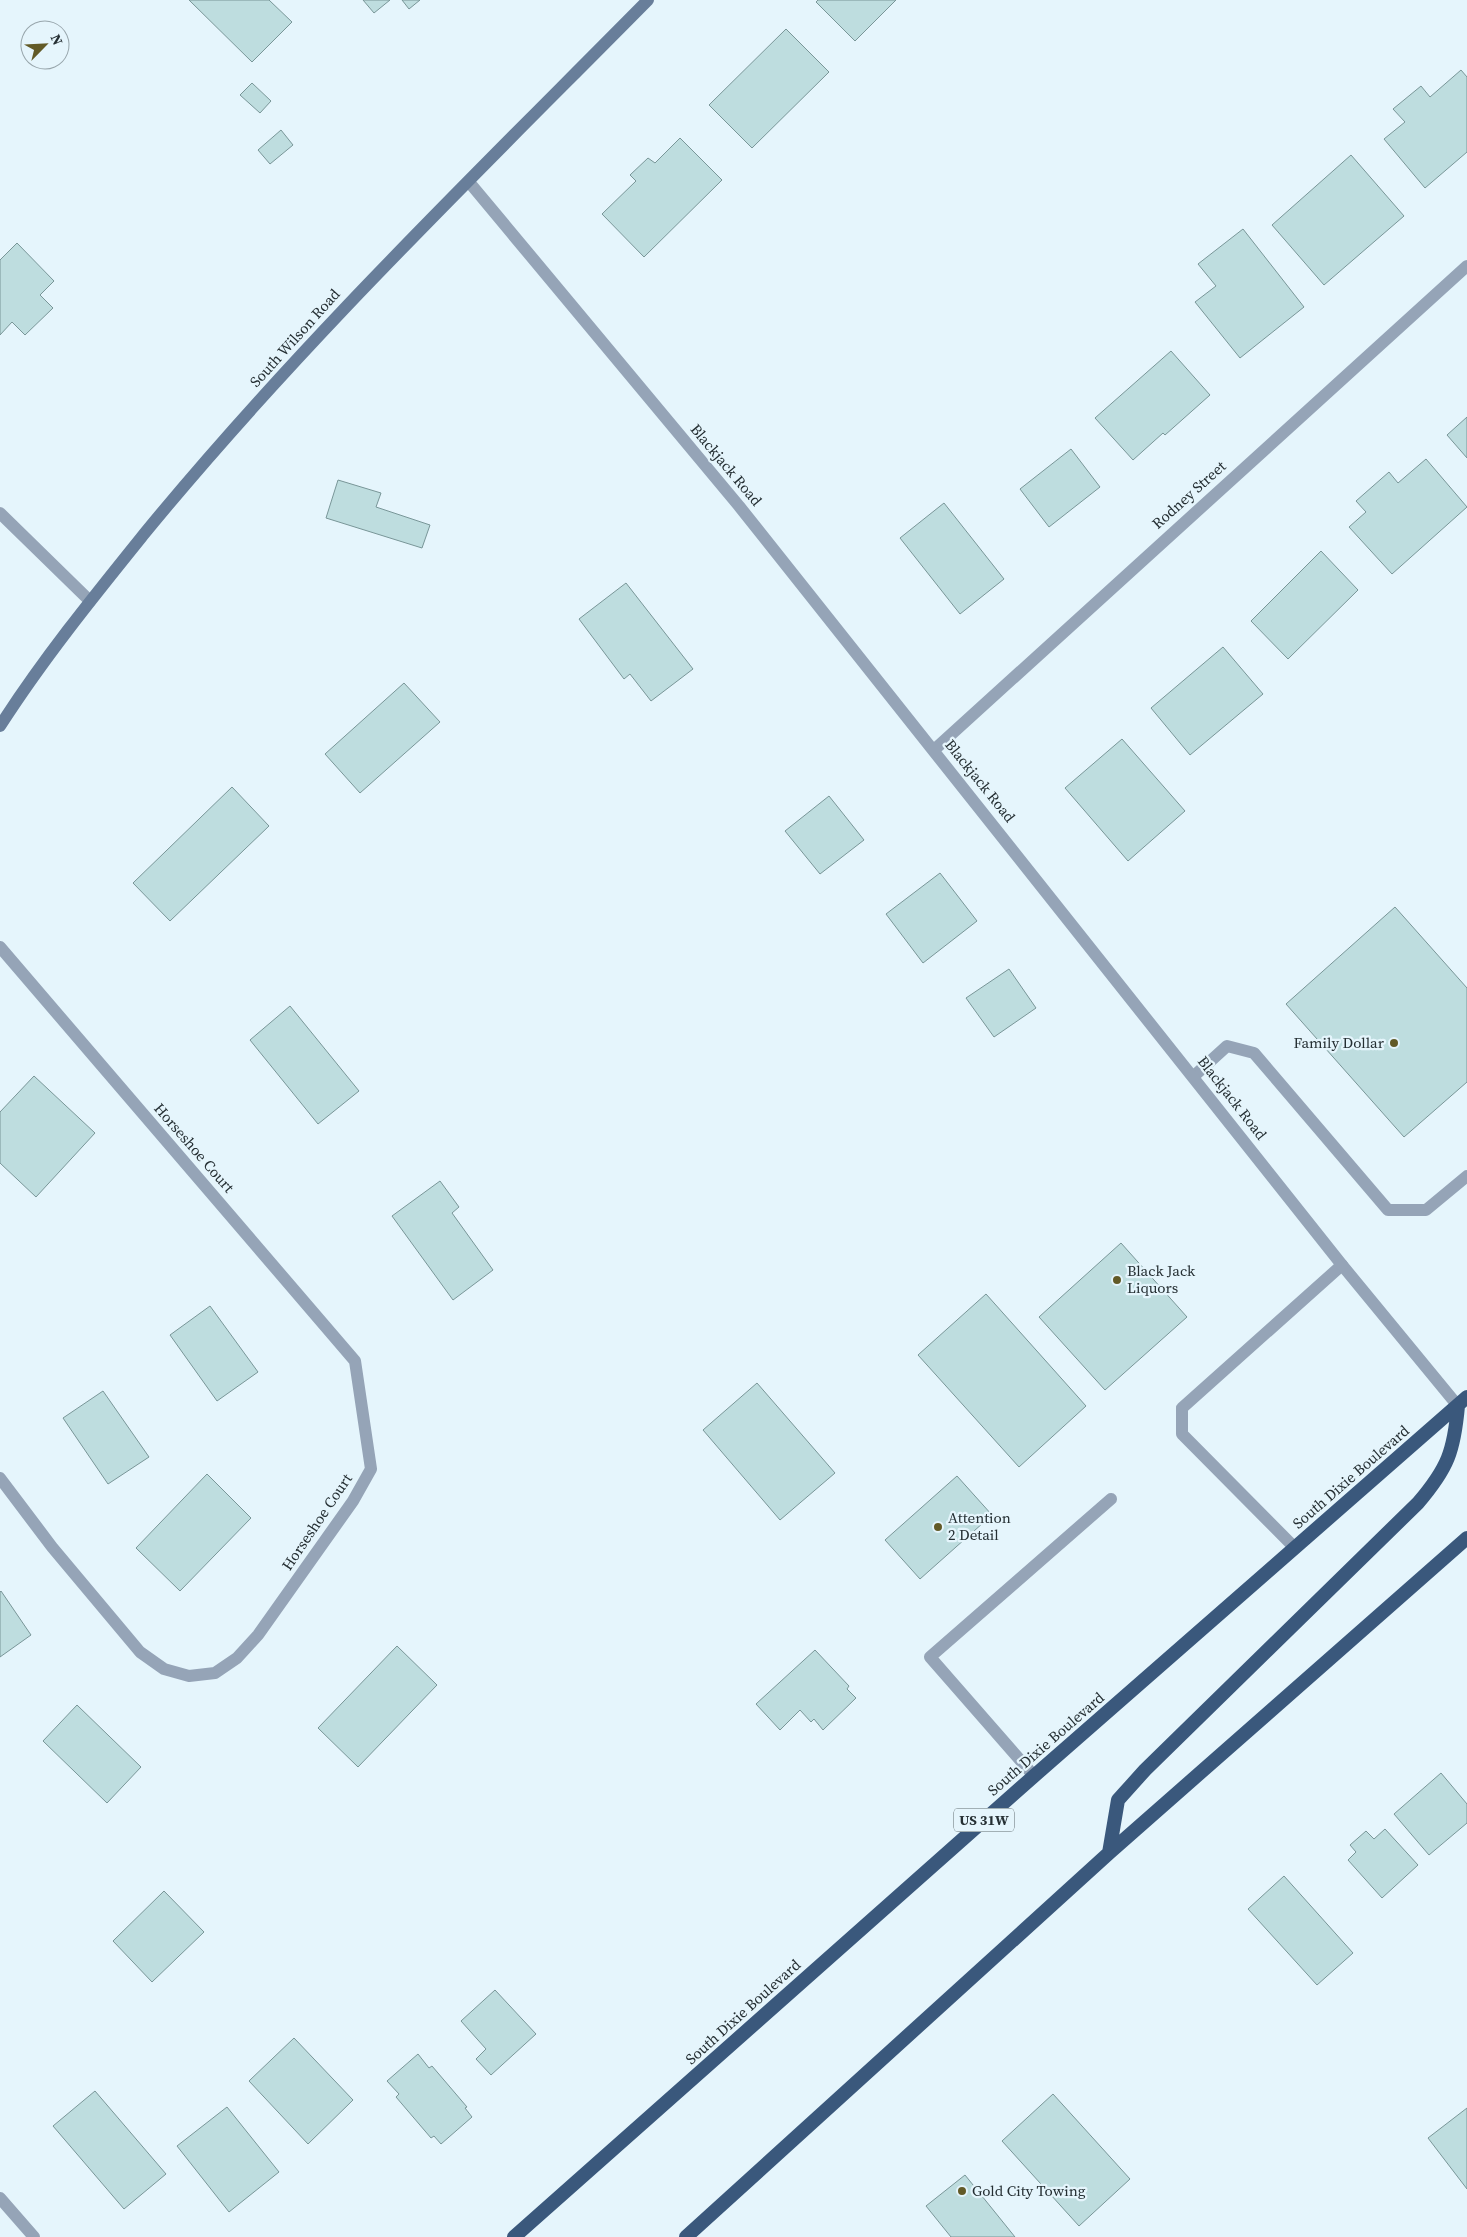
<svg xmlns="http://www.w3.org/2000/svg" width="1467" height="2237" viewBox="0 0 1467 2237" font-family="'Source Serif 4',serif">
	<style>
		.building { fill: #bedddf; stroke: #799698 }
		.lines { fill: none; stroke-linecap: round; stroke-linejoin: round }
		.service { stroke: #95a4b7; stroke-width: 12 }
		.minor { stroke: #95a4b7; stroke-width: 12 }
		.secondary { stroke: #687e9a; stroke-width: 12 }
		.trunk { stroke: #3a587c; stroke-width: 14 }
		.poi-dot { fill: #625a27; stroke: #e5f5fc; stroke-width: 2 }
		.labels { text-anchor: middle; stroke-width: 4.5; stroke-linejoin: round; paint-order: stroke }
		.shield { fill: #e5f5fc; stroke: #5f6a6f; stroke-width: 1 }
		.shield-label { font-size: 14px; font-weight: bold; fill: #252f33 }
		.street-label { font-size: 15px; fill: #252f33; stroke: #e5f5fc }
		.poi-label { font-size: 15px; fill: #252f33; stroke: #e5f5fc; text-anchor: start }
	</style>
	<rect width="100%" height="100%" fill="#e5f5fc"/>
	<path class="building" d="M 189,0 L 269,0 L 292,22 L 252,62 Z
		M 363,0 L 390,0 L 374,13 Z
		M 402,0 L 420,0 L 409,9 Z
		M 818,0 L 896,0 L 855,41 L 816,2 Z
		M 786,29 L 829,72 L 752,148 L 709,105 Z
		M 1461,70 L 1467,77 L 1467,152 L 1425,188 L 1384,139 L 1405,122 L 1393,109 L 1421,86 L 1430,97 Z
		M 252,83 L 271,101 L 260,113 L 240,95 Z
		M 281,130 L 293,145 L 270,164 L 258,150 Z
		M 680,138 L 722,180 L 644,257 L 602,214 L 636,181 L 630,175 L 648,158 L 655,163 Z
		M 1351,155 L 1404,216 L 1324,285 L 1272,225 Z
		M 1243,229 L 1304,307 L 1240,358 L 1195,302 L 1216,286 L 1198,264 Z
		M 17,243 L 54,281 L 40,295 L 53,308 L 25,335 L 12,322 L 0,335 L 0,260 Z
		M 1171,351 L 1210,395 L 1165,435 L 1163,433 L 1133,460 L 1095,418 Z
		M 1467,417 L 1467,458 L 1447,435 Z
		M 1071,449 L 1100,487 L 1049,527 L 1020,489 Z
		M 1426,459 L 1467,507 L 1392,574 L 1349,527 L 1366,512 L 1356,501 L 1389,472 L 1398,483 Z
		M 338,480 L 381,493 L 376,507 L 430,525 L 422,548 L 326,518 Z
		M 944,503 L 1004,579 L 960,614 L 900,538 Z
		M 1321,551 L 1358,590 L 1288,659 L 1251,621 Z
		M 626,583 L 693,669 L 651,701 L 630,674 L 624,679 L 579,619 Z
		M 1223,647 L 1263,694 L 1190,755 L 1151,708 Z
		M 404,683 L 440,722 L 360,793 L 325,754 Z
		M 1122,739 L 1185,811 L 1128,861 L 1065,788 Z
		M 232,787 L 269,826 L 170,921 L 133,883 Z
		M 829,796 L 864,840 L 820,874 L 785,831 Z
		M 940,873 L 977,921 L 923,963 L 886,914 Z
		M 1395,907 L 1467,988 L 1467,1082 L 1404,1137 L 1286,1004 Z
		M 1009,969 L 1036,1008 L 994,1037 L 966,998 Z
		M 290,1006 L 359,1091 L 318,1124 L 250,1040 Z
		M 34,1076 L 95,1133 L 36,1197 L 0,1163 L 0,1112 Z
		M 440,1181 L 459,1207 L 452,1213 L 493,1270 L 453,1300 L 392,1216 Z
		M 1121,1243 L 1187,1317 L 1105,1390 L 1039,1317 Z
		M 986,1294 L 1086,1406 L 1019,1467 L 918,1355 Z
		M 210,1306 L 258,1372 L 217,1401 L 170,1335 Z
		M 757,1383 L 835,1473 L 780,1520 L 703,1430 Z
		M 103,1391 L 149,1457 L 108,1484 L 63,1418 Z
		M 207,1474 L 251,1518 L 180,1591 L 136,1548 Z
		M 957,1476 L 992,1515 L 920,1579 L 885,1540 Z
		M 1,1591 L 31,1635 L 0,1657 L 0,1592 Z
		M 397,1646 L 437,1685 L 358,1767 L 318,1728 Z
		M 815,1650 L 849,1686 L 847,1689 L 856,1698 L 823,1730 L 814,1719 L 811,1722 L 800,1710 L 780,1730 L 756,1704 Z
		M 77,1705 L 141,1767 L 107,1803 L 43,1741 Z
		M 1441,1773 L 1467,1804 L 1467,1823 L 1429,1855 L 1394,1814 Z
		M 1385,1829 L 1418,1865 L 1382,1898 L 1348,1860 L 1356,1852 L 1350,1845 L 1366,1831 L 1374,1839 Z
		M 1284,1876 L 1353,1953 L 1317,1985 L 1248,1909 Z
		M 164,1891 L 204,1932 L 152,1982 L 113,1941 Z
		M 495,1990 L 536,2034 L 491,2075 L 476,2059 L 486,2049 L 461,2021 Z
		M 294,2038 L 353,2100 L 308,2144 L 249,2081 Z
		M 418,2054 L 429,2068 L 432,2066 L 467,2107 L 465,2108 L 472,2117 L 441,2144 L 434,2136 L 431,2138 L 396,2097 L 399,2094 L 387,2081 Z
		M 95,2091 L 166,2174 L 124,2209 L 53,2126 Z
		M 1053,2094 L 1130,2179 L 1079,2226 L 1002,2141 Z
		M 227,2107 L 279,2172 L 229,2212 L 177,2146 Z
		M 1467,2108 L 1467,2189 L 1428,2138 Z
		M 965,2175 L 1015,2237 L 951,2237 L 926,2206 Z"/>
	<g class="lines">
		<path class="service" d="M 1194,1076 L 1227,1046 L 1254,1053 L 1388,1210 L 1426,1210 L 1467,1176
			M 1295,1548 L 1182,1434 L 1182,1408 L 1342,1265
			M 1034,1776 L 930,1657 L 1111,1499
			M 0,2198 L 34,2237"/>
		<path class="minor" d="M 469,182 L 739,506 L 1342,1265 L 1458,1406
			M 0,513 L 90,601
			M 934,750 L 1467,266
			M 0,947 L 355,1361 L 371,1469 L 353,1501 L 258,1635 L 237,1658 L 215,1673 L 189,1676 L 164,1669 L 140,1652 L 52,1547 L 0,1478"/>
		<path class="secondary" d="M 0,726 C 43,659 94,596 144,534 C 299,345 476,174 648,0"/>
		<path class="trunk" d="M 1109,1853 L 1118,1800 L 1145,1770 L 1418,1503 C 1448,1468 1454,1451 1458,1406
			M 514,2237 L 1034,1776 L 1467,1397
			M 686,2237 L 1109,1853 L 1467,1538"/>
	</g>
	<g class="poi-dot">
		<circle cx="1394" cy="1043" r="5"/>
		<circle cx="1117" cy="1280" r="5"/>
		<circle cx="938" cy="1527" r="5"/>
		<circle cx="962" cy="2191" r="5"/>
	</g>
	<g class="labels">
		<rect class="shield" x="954" y="1808.5" width="60" height="23" rx="4"/>
		<g class="shield-label">
			<text x="984" y="1825">US 31W</text>
		</g>
		<g class="street-label">
			<text transform="translate(295 338) rotate(-48)" y="5">South Wilson Road</text>
			<text transform="translate(726 465) rotate(50)" y="5">Blackjack Road</text>
			<text transform="translate(1189 495) rotate(-42)" y="5">Rodney Street</text>
			<text transform="translate(980 781) rotate(51)" y="5">Blackjack Road</text>
			<text transform="translate(1232 1098) rotate(52)" y="5">Blackjack Road</text>
			<text transform="translate(194 1148) rotate(49)" y="5">Horseshoe Court</text>
			<text transform="translate(1351 1477) rotate(-41)" y="5">South Dixie Boulevard</text>
			<text transform="translate(317 1522) rotate(-56)" y="5">Horseshoe Court</text>
			<text transform="translate(1046 1744) rotate(-41)" y="5">South Dixie Boulevard</text>
			<text transform="translate(743 2012) rotate(-42)" y="5">South Dixie Boulevard</text>
		</g>
		<g class="poi-label">
			<text x="1384" y="1048" text-anchor="end">Family Dollar</text>
			<text x="1127" y="1276">Black Jack<tspan x="1127" dy="17">Liquors</tspan></text>
			<text x="948" y="1523">Attention<tspan x="948" dy="17">2 Detail</tspan></text>
			<text x="972" y="2196">Gold City Towing</text>
		</g>
	</g>
	<g transform="translate(45 45) rotate(66)"><circle r="24" fill="#e5f5fc" stroke="#98a6ac"/>
	<path d="M0-4L9 19L0 12L-9 19Z" fill="#625a27"/>
	<text y="-8" font-size="14" font-weight="bold" text-anchor="middle" fill="#252f33">N</text>
	</g>
</svg>
